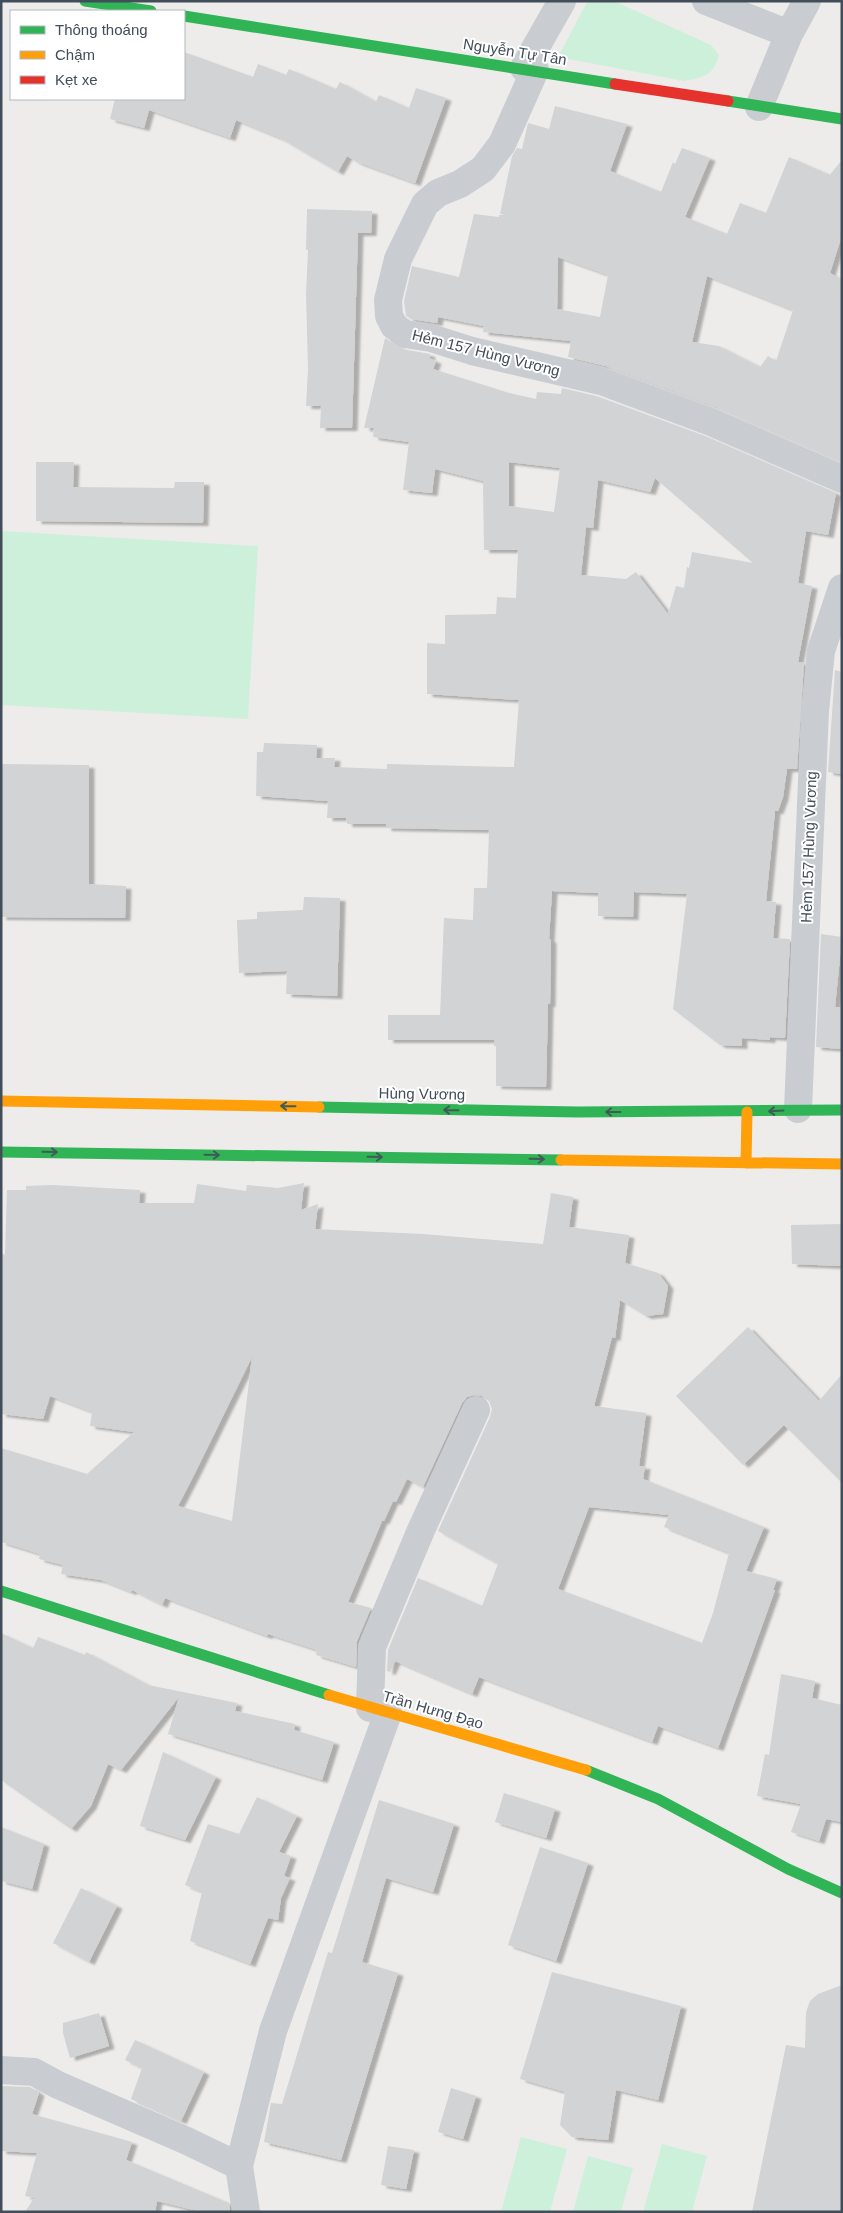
<svg xmlns="http://www.w3.org/2000/svg" width="843" height="2213" viewBox="0 0 843 2213" font-family="Arial,sans-serif">
	<style>
		.green { fill: #cdf0db }
		.building { fill: #d2d3d4; fill-rule: evenodd; filter: url(#shadow) }
		.lines { fill: none; stroke-linecap: round; stroke-linejoin: round }
		.street { stroke: #c9cdd1; stroke-width: 28 }
		.fast { stroke: #30b455; stroke-width: 11 }
		.slow { stroke: #ff9f0a; stroke-width: 11 }
		.jam { stroke: #e5322d; stroke-width: 11 }
		.oneway { stroke: #3f5c59 }
		.labels { text-anchor: middle; stroke-width: 4; stroke-linejoin: round; paint-order: stroke }
		.street-label { font-size: 15px; fill: #424d5a; stroke: #fff }
	</style>
	<defs>
		<filter id="shadow"><feDropShadow dx="5.5" dy="3" stdDeviation="1" flood-color="#0004"/></filter>
	</defs>
	<rect width="100%" height="100%" fill="#edeceb"/>
	<path class="green" d="M 591,1 L 614,1 L 711,45 L 719,55 C 713,76 705,77 684,81 L 558,57 L 586,4 Z
		M 1,531 L 258,546 L 248,719 L 1,705 Z
		M 521,2137 L 567,2149 L 550,2212 L 501,2212 Z
		M 662,2144 L 707,2156 L 692,2212 L 643,2212 Z
		M 588,2156 L 633,2168 L 621,2212 L 573,2212 Z"/>
	<path class="building" d="M 184,52 L 253,77 L 258,64 L 286,75 L 289,69 L 336,89 L 340,82 L 376,102 L 379,95 L 409,108 L 416,88 L 446,98 L 415,183 L 357,162 L 347,156 L 338,172 L 280,138 L 236,120 L 230,138 L 149,110 L 144,128 L 110,119 L 115,99 L 184,99 Z
		M 555,106 L 627,124 L 610,171 L 661,192 L 673,162 L 675,164 L 682,148 L 710,158 L 685,217 L 727,234 L 740,203 L 766,213 L 789,157 L 828,174 L 828,177 L 842,160 L 842,235 L 830,273 L 842,280 L 842,462 L 716,407 L 606,366 L 568,357 L 571,341 L 483,332 L 484,326 L 438,317 L 437,323 L 411,319 L 406,316 L 404,301 L 412,266 L 459,277 L 474,214 L 499,217 L 499,215 L 505,215 L 500,214 L 512,156 L 517,148 L 522,149 L 528,123 L 549,129 ZM 558,257 L 608,275 L 600,317 L 557,309 ZM 707,276 L 793,310 L 776,361 L 768,356 L 760,367 L 719,346 L 692,342 Z
		M 307,209 L 372,211 L 371,233 L 358,233 L 352,428 L 320,428 L 321,406 L 306,406 L 308,370 L 306,294 L 308,250 L 306,250 Z
		M 385,338 L 402,349 L 430,354 L 429,358 L 436,361 L 433,369 L 509,393 L 536,399 L 537,392 L 561,394 L 562,388 L 596,396 L 705,436 L 836,493 L 828,535 L 806,531 L 798,583 L 812,586 L 798,662 L 804,663 L 797,769 L 787,769 L 783,797 L 778,811 L 775,811 L 766,901 L 776,902 L 773,938 L 790,939 L 785,1038 L 770,1037 L 770,1040 L 742,1038 L 742,1046 L 720,1045 L 673,1009 L 687,894 L 634,892 L 633,917 L 598,916 L 598,893 L 552,891 L 549,939 L 551,940 L 550,1004 L 548,1004 L 546,1087 L 496,1086 L 496,1046 L 494,1046 L 494,1040 L 388,1040 L 388,1015 L 440,1015 L 444,918 L 473,920 L 474,888 L 487,888 L 489,830 L 386,828 L 386,824 L 347,824 L 346,818 L 327,818 L 328,801 L 256,796 L 257,752 L 263,752 L 264,743 L 317,745 L 316,758 L 335,758 L 334,767 L 387,769 L 387,764 L 514,767 L 519,700 L 427,694 L 427,643 L 445,644 L 445,615 L 496,614 L 497,597 L 516,598 L 518,550 L 484,550 L 483,481 L 435,469 L 432,493 L 403,490 L 409,442 L 373,437 L 374,428 L 364,428 ZM 509,462 L 560,468 L 554,512 L 509,506 ZM 655,478 L 753,563 L 692,552 L 689,568 L 687,567 L 684,588 L 676,586 L 668,614 L 636,572 L 626,579 L 581,575 L 586,527 L 593,528 L 598,480 L 650,492 Z
		M 36,462 L 74,462 L 73,487 L 174,488 L 175,482 L 204,482 L 203,523 L 36,521 Z
		M 835,670 L 842,672 L 842,774 L 828,772 Z
		M 1,764 L 89,765 L 89,884 L 126,886 L 125,918 L 1,917 Z
		M 304,897 L 340,898 L 337,996 L 286,994 L 287,971 L 239,973 L 237,920 L 257,919 L 257,912 L 303,910 Z
		M 821,934 L 842,937 L 835,1007 L 842,1007 L 842,1049 L 816,1047 Z
		M 304,1183 L 301,1210 L 318,1204 L 315,1229 L 423,1234 L 543,1244 L 551,1193 L 573,1197 L 569,1227 L 629,1235 L 625,1263 L 658,1273 L 668,1286 L 663,1314 L 646,1316 L 620,1300 L 615,1338 L 612,1337 L 594,1406 L 646,1413 L 639,1466 L 645,1466 L 643,1479 L 764,1527 L 746,1571 L 777,1579 L 773,1590 L 775,1590 L 718,1748 L 658,1726 L 652,1742 L 479,1677 L 472,1694 L 395,1661 L 390,1672 L 387,1671 L 388,1650 L 418,1578 L 482,1606 L 498,1564 L 438,1531 L 490,1417 L 492,1409 L 489,1401 L 482,1396 L 474,1395 L 467,1397 L 462,1403 L 423,1487 L 407,1479 L 396,1502 L 393,1501 L 384,1521 L 382,1521 L 348,1602 L 371,1608 L 357,1641 L 356,1667 L 316,1655 L 317,1650 L 268,1634 L 267,1636 L 165,1598 L 162,1605 L 132,1590 L 131,1592 L 101,1580 L 61,1574 L 63,1565 L 39,1559 L 40,1554 L 1,1542 L 1,1448 L 87,1474 L 134,1432 L 90,1426 L 92,1412 L 50,1396 L 43,1419 L 1,1414 L 1,1253 L 5,1255 L 7,1190 L 26,1190 L 26,1186 L 53,1185 L 140,1190 L 139,1203 L 194,1203 L 197,1184 L 246,1191 L 247,1185 L 278,1188 ZM 252,1357 L 232,1521 L 178,1506 L 194,1475 ZM 589,1507 L 669,1515 L 664,1527 L 729,1553 L 713,1613 L 702,1643 L 558,1589 Z
		M 842,1224 L 842,1266 L 792,1264 L 791,1225 Z
		M 748,1327 L 819,1401 L 842,1374 L 842,1483 L 784,1425 L 743,1465 L 676,1396 Z
		M 1,1633 L 33,1648 L 38,1637 L 85,1655 L 86,1652 L 148,1685 L 237,1703 L 235,1711 L 295,1724 L 294,1730 L 334,1742 L 322,1780 L 168,1734 L 179,1697 L 121,1770 L 108,1764 L 91,1806 L 71,1829 L 1,1780 Z
		M 781,1674 L 815,1681 L 812,1698 L 842,1705 L 842,1822 L 826,1819 L 819,1841 L 791,1832 L 801,1804 L 757,1796 L 765,1754 L 769,1755 Z
		M 163,1752 L 216,1777 L 185,1840 L 140,1826 Z
		M 504,1793 L 555,1809 L 546,1838 L 495,1822 Z
		M 257,1797 L 297,1816 L 279,1852 L 291,1856 L 284,1876 L 290,1878 L 281,1898 L 278,1920 L 268,1918 L 250,1964 L 190,1941 L 202,1892 L 185,1885 L 208,1824 L 239,1834 Z
		M 379,1800 L 454,1824 L 433,1892 L 386,1878 L 362,1962 L 398,1973 L 341,2160 L 264,2142 L 271,2103 L 282,2104 L 328,1952 L 332,1953 Z
		M 1,1827 L 44,1844 L 32,1889 L 1,1881 Z
		M 540,1847 L 588,1863 L 556,1961 L 508,1945 Z
		M 81,1888 L 117,1906 L 89,1962 L 53,1943 Z
		M 552,1972 L 681,2006 L 658,2100 L 616,2090 L 608,2140 L 572,2137 L 560,2125 L 565,2092 L 520,2079 Z
		M 842,1985 L 842,2212 L 752,2212 L 786,2045 L 805,2048 L 806,2012 L 810,2001 L 818,1994 Z
		M 99,2013 L 109,2046 L 70,2058 L 63,2033 L 63,2023 Z
		M 135,2040 L 204,2072 L 181,2121 L 131,2099 L 142,2068 L 125,2060 Z
		M 1,2086 L 30,2087 L 39,2093 L 32,2114 L 132,2142 L 126,2160 L 229,2203 L 230,2212 L 202,2212 L 157,2201 L 155,2212 L 25,2212 L 34,2198 L 25,2196 L 37,2153 L 1,2151 Z
		M 451,2088 L 476,2096 L 463,2139 L 438,2132 Z
		M 388,2146 L 414,2150 L 406,2189 L 381,2185 Z"/>
	<g class="lines">
		<path class="street" d="M 706,1 L 789,34
			M 524,68 L 562,1
			M 535,70 L 502,144 L 483,169 L 460,184 L 438,193 L 425,204 L 398,259 L 388,300 L 389,316 L 394,326 L 405,334 L 431,338 L 472,351 L 601,381 L 711,422 L 842,479
			M 759,107 L 789,34 L 807,1
			M 798,1109 L 815,711 L 821,651 L 842,588
			M 370,1708 L 372,1647 L 421,1530 L 476,1410
			M 1,2070 L 34,2072 L 58,2085 L 187,2141 L 239,2166
			M 246,2212 L 239,2166 L 273,2031 L 388,1713"/>
		<path class="fast" d="M 85,1 L 151,11
			M 184,16 L 615,84
			M 728,101 L 842,119
			M 319,1107 L 578,1112 L 842,1110
			M 1,1152 L 561,1160
			M 1,1591 L 329,1695
			M 586,1770 L 658,1799 L 788,1869 L 842,1893"/>
		<path class="slow" d="M 1,1101 L 319,1107
			M 561,1160 L 842,1164
			M 746,1163 L 747,1112
			M 329,1695 L 586,1770"/>
		<path class="jam" d="M 615,84 L 728,101"/>
	</g>
	<defs><path id="oneway-shaft" d="M-6 0H5M1.5-3L5.5 0L1.5 3" fill="none" stroke-width="1.6" stroke-linecap="round" stroke-linejoin="round" transform="scale(1.25)"/></defs>
	<g class="oneway">
		<use href="#oneway-shaft" transform="translate(288 1106) rotate(-179)"/>
		<use href="#oneway-shaft" transform="translate(451 1110) rotate(-179)"/>
		<use href="#oneway-shaft" transform="translate(776 1111) rotate(177)"/>
		<use href="#oneway-shaft" transform="translate(613 1112) rotate(-180)"/>
		<use href="#oneway-shaft" transform="translate(50 1152) rotate(1)"/>
		<use href="#oneway-shaft" transform="translate(212 1155) rotate(1)"/>
		<use href="#oneway-shaft" transform="translate(375 1157) rotate(1)"/>
		<use href="#oneway-shaft" transform="translate(537 1159) rotate(1)"/>
	</g>
	<g class="labels">
		<g class="street-label">
			<text transform="translate(515 52) rotate(9)" y="5">Nguyễn Tự Tân</text>
			<text transform="translate(486 353) rotate(14)" y="5">Hẻm 157 Hùng Vương</text>
			<text transform="translate(809 847) rotate(-88)" y="5">Hẻm 157 Hùng Vương</text>
			<text transform="translate(422 1094) rotate(1)" y="5">Hùng Vương</text>
			<text transform="translate(433 1710) rotate(16)" y="5">Trần Hưng Đạo</text>
		</g>
	</g>
	<rect width="843" height="2213" fill="none" stroke="#424d5a" stroke-width="5"/>
	<rect x="10" y="10" width="175" height="90" fill="#ffffff" stroke="#b3b8bd"/>
	<rect x="20" y="26" width="25" height="8" fill="#30b455" stroke="#b3b8bd"/>
	<text x="55" y="35" font-size="15" fill="#424d5a">Thông thoáng</text>
	<rect x="20" y="51" width="25" height="8" fill="#ff9f0a" stroke="#b3b8bd"/>
	<text x="55" y="60" font-size="15" fill="#424d5a">Chậm</text>
	<rect x="20" y="76" width="25" height="8" fill="#e5322d" stroke="#b3b8bd"/>
	<text x="55" y="85" font-size="15" fill="#424d5a">Kẹt xe</text>
</svg>
